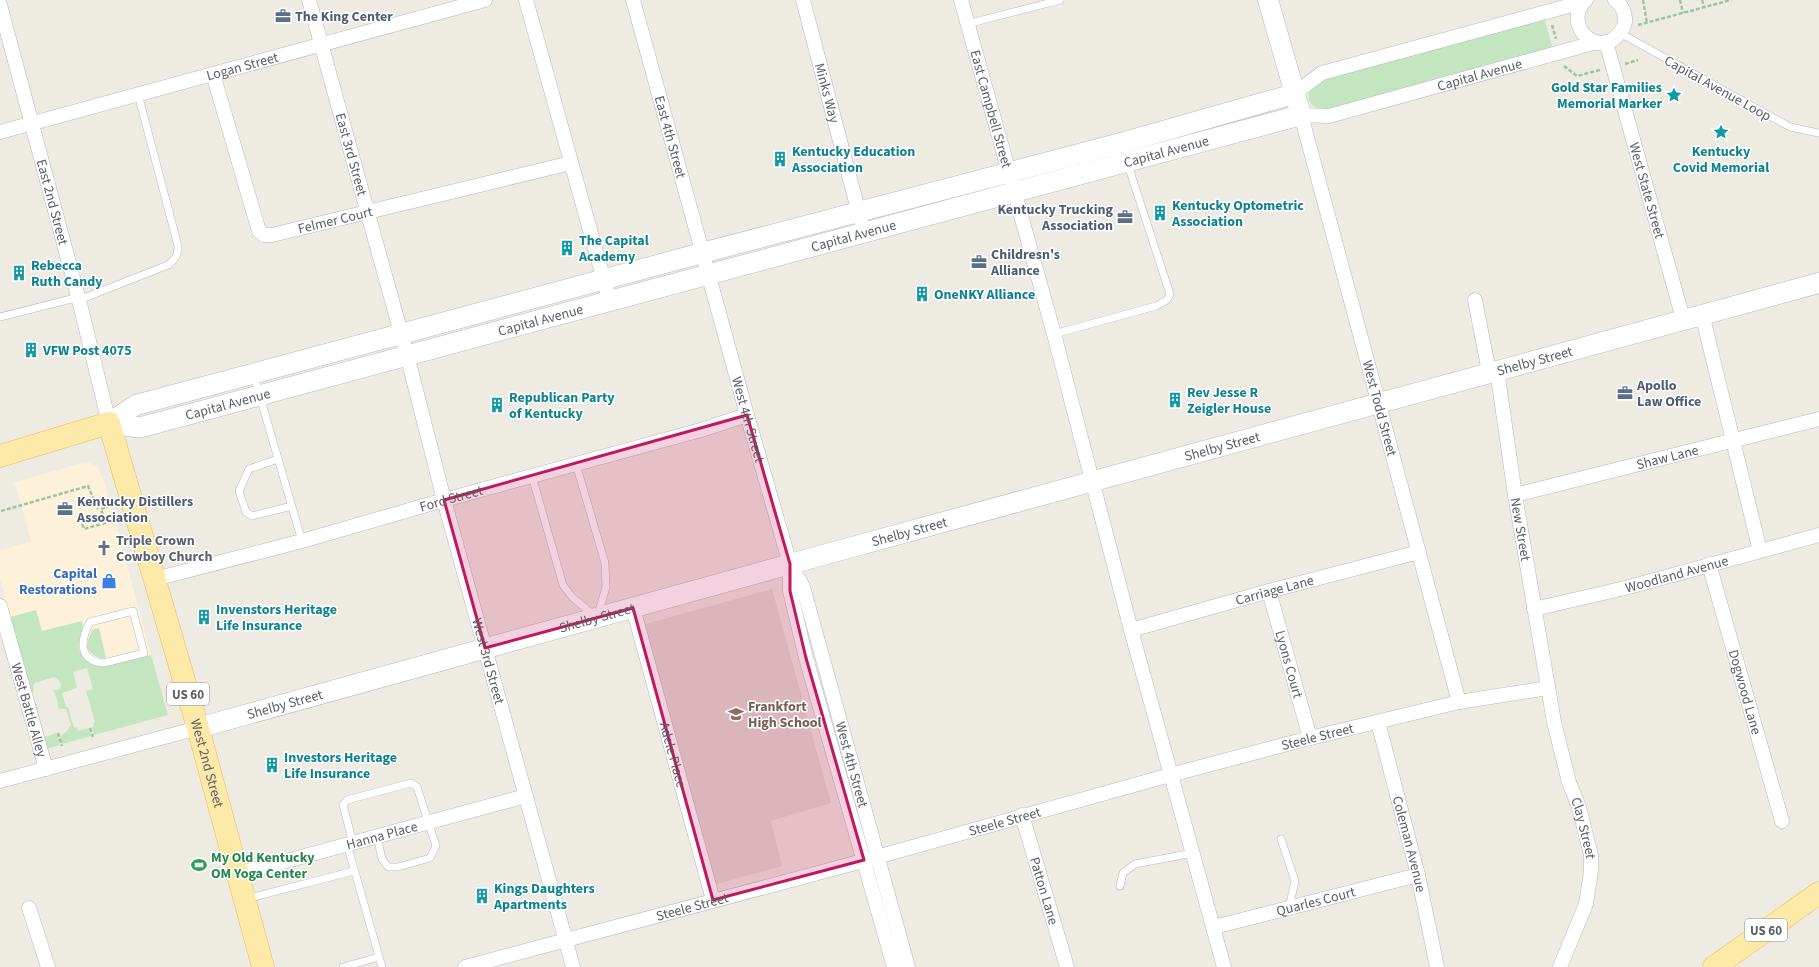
<svg xmlns="http://www.w3.org/2000/svg" width="1819" height="967" viewBox="0 0 1819 967" font-family="'Source Sans 3',sans-serif">
	<style>
		.commercial { fill: #fdf2d9 }
		.education { fill: #e0dcd4 }
		.green { fill: #c3e5c0 }
		.lines { fill: none; stroke-linecap: round; stroke-linejoin: round }
		.lane-casing { stroke: #b6b9bd; stroke-width: 8 }
		.street-casing { stroke: #b6b9bd; stroke-width: 15 }
		.secondary-casing { stroke: #b5b9bd; stroke-width: 21 }
		.primary-casing { stroke: #efb95b; stroke-width: 23 }
		.path { stroke: #99c6a2; stroke-width: 2.5; stroke-dasharray: 4 2; stroke-linecap: butt }
		.lane { stroke: #fff; stroke-width: 7 }
		.street { stroke: #fff; stroke-width: 14 }
		.secondary { stroke: #fff; stroke-width: 20 }
		.primary { stroke: #fde9a8; stroke-width: 22 }
		.marked { fill: #c2185b; fill-opacity: 0.2; stroke: #c2185b; stroke-width: 3; stroke-linejoin: round }
		.labels { text-anchor: middle; stroke-width: 3; stroke-linejoin: round; paint-order: stroke }
		.shield { fill: #fff; stroke: #8c9092; stroke-width: 1 }
		.shield-label { font-size: 13px; font-weight: bold; fill: #5b6064 }
		.service-label { font-size: 14px; font-weight: bold; fill: #4e5e75; stroke: #fff; text-anchor: start }
		.street-label { font-size: 14px; fill: #5b6064; stroke: #fff }
		.culture-label { font-size: 14px; font-weight: bold; fill: #0d838f; stroke: #fff; text-anchor: start }
		.worship-label { font-size: 14px; font-weight: bold; fill: #5b616d; stroke: #fff; text-anchor: start }
		.shop-label { font-size: 14px; font-weight: bold; fill: #366cbe; stroke: #fff; text-anchor: end }
		.education-label { font-size: 14px; font-weight: bold; fill: #785e54; stroke: #fff; text-anchor: start }
		.leisure-label { font-size: 14px; font-weight: bold; fill: #27864d; stroke: #fff; text-anchor: start }
	</style>
	<rect width="100%" height="100%" fill="#eeebe3"/>
	<path class="commercial" d="M 90,463 L 98,468 L 104,480 L 151,655 L 105,666 L 93,665 L 27,680 L 0,579 L 0,550 L 31,542 L 16,486 L 12,483 L 79,464 Z"/>
	<path class="education" d="M 772,589 L 831,803 L 771,821 L 782,866 L 713,885 L 642,625 Z"/>
	<path class="green" d="M 1544,17 L 1553,49 L 1328,111 C 1308,107 1304,100 1314,82 Z
		M 36,610 L 42,631 L 82,621 C 85,633 77,638 79,650 L 90,662 L 101,667 L 151,655 L 168,715 L 94,735 L 92,727 L 94,727 L 93,723 L 95,722 L 86,691 L 93,689 L 87,668 L 73,672 L 77,688 L 62,693 L 66,707 L 68,707 L 74,728 L 77,727 L 78,731 L 89,728 L 91,736 L 62,744 L 60,737 L 66,732 L 71,725 L 66,709 L 59,709 L 55,693 L 53,691 L 60,689 C 62,683 60,680 54,677 L 35,683 L 33,686 L 34,691 L 31,694 L 10,617 Z
		M 99,628 L 106,658 C 99,660 91,654 87,648 L 88,640 L 92,630 Z
		M 33,701 L 37,704 L 38,712 L 45,737 L 57,733 L 60,745 L 46,749 Z"/>
	<g class="lines">
		<defs>
			<path id="lane" d="M 967,24 L 1060,0
				M 1620,33 L 1790,127 L 1819,133
				M 79,300 L 168,265 C 175,259 178,256 178,246 L 138,94
				M 0,317 L 79,297
				M 1054,334 L 1156,306 L 1167,300 L 1170,294 L 1127,162
				M 254,376 L 302,541
				M 278,459 L 249,469 L 239,491 L 246,512 L 252,516 L 292,506
				M 532,476 L 563,585 L 572,597 L 597,618 L 606,587 L 605,563 L 576,464
				M 133,611 L 144,653 L 104,663 C 78,661 80,640 90,622 Z
				M 1281,839 L 1295,881 L 1289,908
				M 353,843 L 343,805 L 347,800 L 411,783 L 417,787 L 436,846 L 430,858 L 398,867 L 388,867 L 382,859 L 377,836
				M 347,844 L 382,967
				M 1120,886 L 1123,873 L 1135,864 L 1193,853
				M 246,899 L 354,871
				M 343,967 L 379,957"/>
			<g id="street">
				<path id="s1" d="M 309,0 L 407,355 L 444,500 L 573,967"/>
				<path d="M 526,0 L 610,302"/>
				<path id="s2" d="M 633,0 L 747,415 L 790,564 L 803,587 L 908,967"/>
				<path id="s3" d="M 803,0 L 861,221"/>
				<path id="s4" d="M 961,0 L 1054,334 L 1131,630 L 1224,967"/>
				<path d="M 1586,0 C 1563,20 1592,57 1615,38 C 1620,33 1624,28 1625,22 C 1626,14 1622,5 1615,0"/>
				<path id="s5" d="M 0,5 L 79,300 L 109,423"/>
				<path id="s6" d="M 1606,42 L 1683,319"/>
				<path id="s7" d="M 213,74 L 259,231 L 264,235 L 272,235 L 571,163"/>
				<path d="M 1294,94 L 1322,73 L 1583,2"/>
				<path id="s8" d="M 0,132 L 485,0"/>
				<path d="M 1475,300 L 1489,372"/>
				<path d="M 1702,314 L 1760,551"/>
				<path id="s9" d="M 1497,370 L 1515,495 L 1554,722 L 1569,782 L 1579,807 L 1591,855 L 1591,871 L 1586,904 L 1560,967"/>
				<path id="s10" d="M 1515,495 L 1819,419"/>
				<path d="M 790,564 L 790,591 L 806,658 L 894,967"/>
				<path id="s11" d="M 1709,564 L 1782,821"/>
				<path id="s12" d="M 155,579 L 302,541 L 444,500 L 701,430 L 747,415"/>
				<path id="s13" d="M 1269,591 L 1310,738"/>
				<path id="s14" d="M 0,606 L 46,769"/>
				<path id="s15" d="M 633,608 L 713,900"/>
				<path id="s16" d="M 1534,609 L 1625,588 L 1819,535"/>
				<path id="s17" d="M 1131,630 L 1269,591 L 1419,552"/>
				<path id="s18" d="M 1459,702 L 1301,115 L 1329,116 L 1597,42"/>
				<path id="s19" d="M 1378,722 L 1418,875 L 1437,967"/>
				<path d="M 0,781 L 198,728"/>
				<path id="s20" d="M 1022,815 L 1067,967"/>
				<path id="s21" d="M 238,874 L 526,796"/>
				<path d="M 29,908 L 48,967"/>
				<path id="s22" d="M 1214,927 L 1418,875"/>
				<path id="s23" d="M 465,967 L 848,865 L 1170,775 L 1310,738 L 1459,702 L 1548,688"/>
			</g>
			<g id="secondary">
				<path id="s24" d="M 109,423 L 135,427 L 142,427 L 1301,115 L 1268,0"/>
				<path d="M 109,423 L 136,405 L 702,253 L 1121,143 L 1294,94"/>
				<path id="s25" d="M 198,728 L 812,558 L 1819,283"/>
			</g>
			<g id="primary">
				<path id="s26" d="M 0,456 L 109,423 L 198,728 L 263,967"/>
				<path d="M 1714,967 L 1819,893"/>
			</g>
		</defs>
		<use href="#lane" class="lane-casing"/>
		<use href="#street" class="street-casing"/>
		<use href="#secondary" class="secondary-casing"/>
		<use href="#primary" class="primary-casing"/>
		<path class="path" d="M 1643,0 L 1647,23
			M 1680,0 L 1683,13
			M 1702,0 L 1704,7
			M 1552,25 L 1556,39
			M 1638,25 L 1731,0
			M 1625,64 L 1638,60
			M 1564,66 L 1577,76 L 1600,70
			M 1,511 L 88,486 L 98,509
			M 82,524 L 84,529 L 105,523 L 101,509 L 113,505
			M 90,728 L 93,737
			M 58,733 L 62,746"/>
		<use href="#lane" class="lane"/>
		<use href="#street" class="street"/>
		<use href="#secondary" class="secondary"/>
		<use href="#primary" class="primary"/>
	</g>
	<path class="marked" d="M 747,415 L 790,564 L 790,591 L 806,658 L 864,860 L 713,900 L 633,608 L 485,648 L 444,500 Z"/>
	<defs>
		<symbol id="office-bare" viewBox="-9 -9 18 18"><path d="M-6-3h4V-5.5h4V-3h4V5H-6ZM-1-4.5V-3h2v-1.5ZM-6 0V1H6V0Z" fill="#5c6f8a" stroke="#fff" stroke-width="2.5" paint-order="stroke"/></symbol>
		<symbol id="sight-bare" viewBox="-9 -9 18 18"><path d="M0-6L1.8-2.2L6-1.7L2.9 1.2L3.7 5.4L0 3.3L-3.7 5.4L-2.9 1.2L-6-1.7L-1.8-2.2Z" fill="#0f9aa8" stroke="#fff" stroke-width="2.5" paint-order="stroke"/></symbol>
		<symbol id="building-bare" viewBox="-9 -9 18 18"><path d="M-4-6H4V6H1V3H-1V6H-4ZM-2.5-4.3h1.7v1.8h-1.7ZM.8-4.3h1.7v1.8H.8ZM-2.5-1h1.7V.8h-1.7ZM.8-1h1.7V.8H.8Z" fill="#0f9aa8" stroke="#fff" stroke-width="2.5" paint-order="stroke"/></symbol>
		<symbol id="church-bare" viewBox="-9 -9 18 18"><path d="M-1.2-6h2.4v3.5h3.3v2.4h-3.3V6h-2.4V-.1h-3.3v-2.4h3.3Z" fill="#6b7280" stroke="#fff" stroke-width="2.5" paint-order="stroke"/></symbol>
		<symbol id="shop-bare" viewBox="-9 -9 18 18"><path d="M-5-2.5h2.3a2.7 3.5 0 0 1 5.4 0H5L5.5 6h-11ZM-1.5-2.5h3a1.5 2.3 0 0 0-3 0Z" fill="#3f7fe0" stroke="#fff" stroke-width="2.5" paint-order="stroke"/></symbol>
		<symbol id="school-bare" viewBox="-9 -9 18 18"><path d="M0-5L7-2L0 1L-7-2ZM-4 1L0 2.5L4 1V4Q0 6-4 4Z" fill="#8d6e63" stroke="#fff" stroke-width="2.5" paint-order="stroke"/></symbol>
		<symbol id="stadium-bare" viewBox="-9 -9 18 18"><path d="M0-5a6.5 5 0 1 0 0 10a6.5 5 0 1 0 0-10ZM-3.5-1.8h7v3.6h-7Z" fill="#2e9e5b" stroke="#fff" stroke-width="2.5" paint-order="stroke"/></symbol>
	</defs>
	<g fill-rule="evenodd">
		<use href="#office-bare" x="272" y="5" width="22" height="22"/>
		<use href="#sight-bare" x="1663" y="84" width="22" height="22"/>
		<use href="#sight-bare" x="1710" y="121" width="22" height="22"/>
		<use href="#building-bare" x="769" y="148" width="22" height="22"/>
		<use href="#building-bare" x="1149" y="202" width="22" height="22"/>
		<use href="#office-bare" x="1114" y="206" width="22" height="22"/>
		<use href="#building-bare" x="556" y="237" width="22" height="22"/>
		<use href="#office-bare" x="968" y="251" width="22" height="22"/>
		<use href="#building-bare" x="8" y="262" width="22" height="22"/>
		<use href="#building-bare" x="911" y="283" width="22" height="22"/>
		<use href="#building-bare" x="20" y="339" width="22" height="22"/>
		<use href="#office-bare" x="1614" y="382" width="22" height="22"/>
		<use href="#building-bare" x="1164" y="389" width="22" height="22"/>
		<use href="#building-bare" x="486" y="394" width="22" height="22"/>
		<use href="#office-bare" x="54" y="498" width="22" height="22"/>
		<use href="#church-bare" x="93" y="537" width="22" height="22"/>
		<use href="#shop-bare" x="98" y="570" width="22" height="22"/>
		<use href="#building-bare" x="193" y="606" width="22" height="22"/>
		<use href="#school-bare" x="725" y="703" width="22" height="22"/>
		<use href="#building-bare" x="261" y="754" width="22" height="22"/>
		<use href="#stadium-bare" x="188" y="854" width="22" height="22"/>
		<use href="#building-bare" x="471" y="885" width="22" height="22"/>
	</g>
	<g class="labels">
		<g class="shield">
			<rect x="167" y="683" width="42" height="22" rx="3"/>
			<rect x="1745" y="919" width="42" height="22" rx="3"/>
		</g>
		<g class="shield-label">
			<text x="188" y="699">US 60</text>
			<text x="1766" y="935">US 60</text>
		</g>
		<g class="service-label">
			<text x="295" y="21">The King Center</text>
			<text x="1113" y="214" text-anchor="end">Kentucky Trucking<tspan x="1113" dy="16">Association</tspan></text>
			<text x="991" y="259">Childresn's<tspan x="991" dy="16">Alliance</tspan></text>
			<text x="1637" y="390">Apollo<tspan x="1637" dy="16">Law Office</tspan></text>
			<text x="77" y="506">Kentucky Distillers<tspan x="77" dy="16">Association</tspan></text>
		</g>
		<g class="street-label">
			<text dy="5" stroke="none"><textPath href="#s8" startOffset="251">Logan Street</textPath></text>
			<text dy="5" stroke="none"><textPath href="#s18" startOffset="792">Capital Avenue</textPath></text>
			<text transform="translate(1718 88) rotate(29)" y="5">Capital Avenue Loop</text>
			<text dy="5" stroke="none"><textPath href="#s3" startOffset="96">Minks Way</textPath></text>
			<text dy="5" stroke="none"><textPath href="#s4" startOffset="113">East Campbell Street</textPath></text>
			<text dy="5" stroke="none"><textPath href="#s2" startOffset="142">East 4th Street</textPath></text>
			<text dy="5" stroke="none"><textPath href="#s24" startOffset="1094">Capital Avenue</textPath></text>
			<text dy="5" stroke="none"><textPath href="#s1" startOffset="160">East 3rd Street</textPath></text>
			<text dy="5" stroke="none"><textPath href="#s6" startOffset="154">West State Street</textPath></text>
			<text dy="5" stroke="none"><textPath href="#s5" startOffset="204">East 2nd Street</textPath></text>
			<text dy="5" stroke="none"><textPath href="#s7" startOffset="243">Felmer Court</textPath></text>
			<text dy="5" stroke="none"><textPath href="#s24" startOffset="770">Capital Avenue</textPath></text>
			<text dy="5" stroke="none"><textPath href="#s24" startOffset="446">Capital Avenue</textPath></text>
			<text dy="5" stroke="none"><textPath href="#s25" startOffset="1386">Shelby Street</textPath></text>
			<text dy="5" stroke="none"><textPath href="#s24" startOffset="122">Capital Avenue</textPath></text>
			<text transform="translate(1380 408) rotate(75)" y="5">West Todd Street</text>
			<text dy="5" stroke="none"><textPath href="#s2" startOffset="435">West 4th Street</textPath></text>
			<text dy="5" stroke="none"><textPath href="#s25" startOffset="1062">Shelby Street</textPath></text>
			<text dy="5" stroke="none"><textPath href="#s10" startOffset="157">Shaw Lane</textPath></text>
			<text dy="5" stroke="none"><textPath href="#s12" startOffset="307">Ford Street</textPath></text>
			<text dy="5" stroke="none"><textPath href="#s9" startOffset="161">New Street</textPath></text>
			<text dy="5" stroke="none"><textPath href="#s25" startOffset="738">Shelby Street</textPath></text>
			<text dy="5" stroke="none"><textPath href="#s16" startOffset="147">Woodland Avenue</textPath></text>
			<text dy="5" stroke="none"><textPath href="#s17" startOffset="149">Carriage Lane</textPath></text>
			<text dy="5" stroke="none"><textPath href="#s25" startOffset="414">Shelby Street</textPath></text>
			<text dy="5" stroke="none"><textPath href="#s1" startOffset="685">West 3rd Street</textPath></text>
			<text dy="5" stroke="none"><textPath href="#s13" startOffset="76">Lyons Court</textPath></text>
			<text dy="5" stroke="none"><textPath href="#s11" startOffset="133">Dogwood Lane</textPath></text>
			<text dy="5" stroke="none"><textPath href="#s25" startOffset="90">Shelby Street</textPath></text>
			<text dy="5" stroke="none"><textPath href="#s14" startOffset="108">West Battle Alley</textPath></text>
			<text dy="5" stroke="none"><textPath href="#s23" startOffset="883">Steele Street</textPath></text>
			<text dy="5" stroke="none"><textPath href="#s15" startOffset="152">Adele Place</textPath></text>
			<text dy="5" stroke="none"><textPath href="#s26" startOffset="468">West 2nd Street</textPath></text>
			<text dy="5" stroke="none"><textPath href="#s2" startOffset="796">West 4th Street</textPath></text>
			<text dy="5" stroke="none"><textPath href="#s23" startOffset="559">Steele Street</textPath></text>
			<text dy="5" stroke="none"><textPath href="#s9" startOffset="467">Clay Street</textPath></text>
			<text dy="5" stroke="none"><textPath href="#s21" startOffset="149">Hanna Place</textPath></text>
			<text dy="5" stroke="none"><textPath href="#s19" startOffset="126">Coleman Avenue</textPath></text>
			<text dy="5" stroke="none"><textPath href="#s20" startOffset="79">Patton Lane</textPath></text>
			<text dy="5" stroke="none"><textPath href="#s22" startOffset="105">Quarles Court</textPath></text>
			<text dy="5" stroke="none"><textPath href="#s23" startOffset="235">Steele Street</textPath></text>
		</g>
		<g class="culture-label">
			<text x="1662" y="92" text-anchor="end">Gold Star Families<tspan x="1662" dy="16">Memorial Marker</tspan></text>
			<text x="792" y="156">Kentucky Education<tspan x="792" dy="16">Association</tspan></text>
			<text x="1721" y="156" text-anchor="middle">Kentucky<tspan x="1721" dy="16">Covid Memorial</tspan></text>
			<text x="1172" y="210">Kentucky Optometric<tspan x="1172" dy="16">Association</tspan></text>
			<text x="579" y="245">The Capital<tspan x="579" dy="16">Academy</tspan></text>
			<text x="31" y="270">Rebecca<tspan x="31" dy="16">Ruth Candy</tspan></text>
			<text x="934" y="299">OneNKY Alliance</text>
			<text x="43" y="355">VFW Post 4075</text>
			<text x="1187" y="397">Rev Jesse R<tspan x="1187" dy="16">Zeigler House</tspan></text>
			<text x="509" y="402">Republican Party<tspan x="509" dy="16">of Kentucky</tspan></text>
			<text x="216" y="614">Invenstors Heritage<tspan x="216" dy="16">Life Insurance</tspan></text>
			<text x="284" y="762">Investors Heritage<tspan x="284" dy="16">Life Insurance</tspan></text>
			<text x="494" y="893">Kings Daughters<tspan x="494" dy="16">Apartments</tspan></text>
		</g>
		<g class="worship-label">
			<text x="116" y="545">Triple Crown<tspan x="116" dy="16">Cowboy Church</tspan></text>
		</g>
		<g class="shop-label">
			<text x="97" y="578">Capital<tspan x="97" dy="16">Restorations</tspan></text>
		</g>
		<g class="education-label">
			<text x="748" y="711">Frankfort<tspan x="748" dy="16">High School</tspan></text>
		</g>
		<g class="leisure-label">
			<text x="211" y="862">My Old Kentucky<tspan x="211" dy="16">OM Yoga Center</tspan></text>
		</g>
	</g>
</svg>
